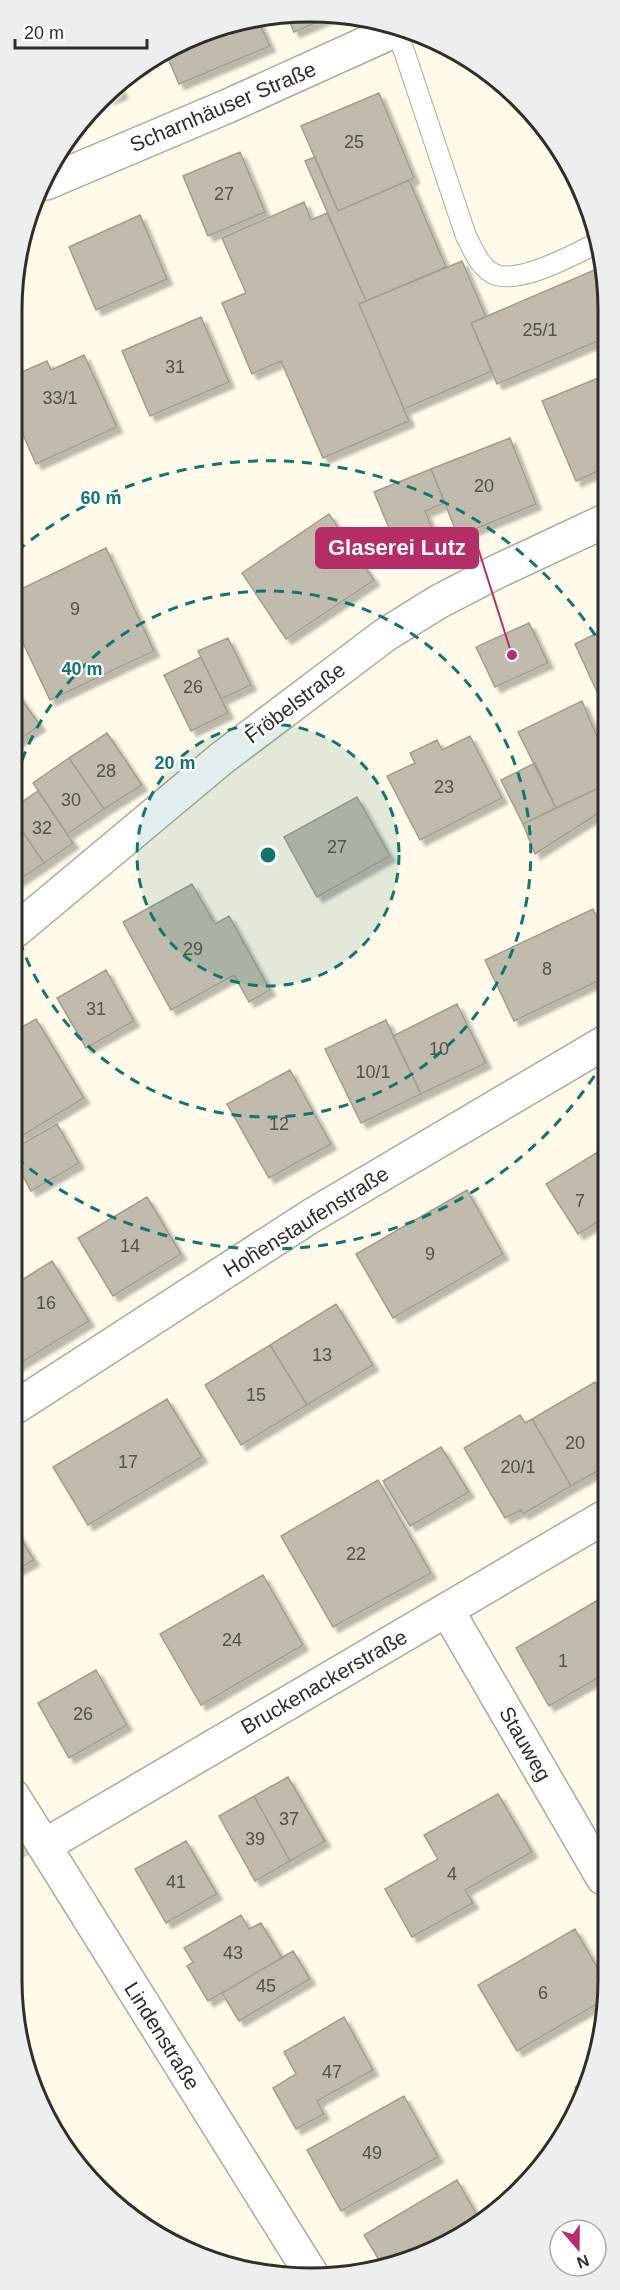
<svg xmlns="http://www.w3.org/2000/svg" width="620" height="2290" viewBox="0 0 620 2290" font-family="Helvetica,sans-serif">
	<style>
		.green { fill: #b8deba }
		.building { fill: #c0bbac; stroke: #a29e8f; stroke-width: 1.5; filter: url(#shadow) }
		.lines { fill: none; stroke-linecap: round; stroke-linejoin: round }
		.service-casing { stroke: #aea99a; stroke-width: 22 }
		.minor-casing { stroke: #aea99a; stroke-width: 36 }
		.service { stroke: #fff; stroke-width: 20 }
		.minor { stroke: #fff; stroke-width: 33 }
		.ring { fill: none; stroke: #0f766e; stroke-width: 3; stroke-dasharray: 10 8 }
		.labels { text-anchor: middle; stroke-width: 4.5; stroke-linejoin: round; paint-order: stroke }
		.number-label { font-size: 18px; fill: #545149 }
		.street-label { font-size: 21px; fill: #302e28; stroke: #fff }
		.rim { fill: none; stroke: #302e28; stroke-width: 3 }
		.centre { fill: #0f766e; stroke: #fff; stroke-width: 3 }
		.ring-label { font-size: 18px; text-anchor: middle; font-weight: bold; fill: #0f766e; stroke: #fff; stroke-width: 4.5; stroke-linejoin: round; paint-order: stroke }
		.leader { fill: none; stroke: #b62c67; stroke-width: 2 }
		.callout-dot { fill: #b62c67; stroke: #fff; stroke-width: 2 }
		.callout { fill: #b62c67; stroke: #b62c67; stroke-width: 2 }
		.callout-label { font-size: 22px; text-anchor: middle; font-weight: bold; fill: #fff }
	</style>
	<defs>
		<filter id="shadow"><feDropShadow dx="5.5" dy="5.5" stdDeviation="1.5" flood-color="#0004"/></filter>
	</defs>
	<rect width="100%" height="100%" fill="#fffae9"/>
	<path class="green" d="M 13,1800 L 44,1846 L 12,1864 Z"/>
	<path class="building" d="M 252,18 L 257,18 L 270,46 L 179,84 L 166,53 Z
		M 288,18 L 327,18 L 294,32 Z
		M 120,87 L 122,93 L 108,99 Z
		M 379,93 L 414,178 L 338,211 L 301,126 Z
		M 240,152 L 265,212 L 208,236 L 183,176 Z
		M 315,157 L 338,211 L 409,180 L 446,267 L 366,301 L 305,161 Z
		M 304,202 L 311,220 L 327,213 L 366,301 L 359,304 L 409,421 L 323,458 L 281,361 L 252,374 L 222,303 L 246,293 L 222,238 Z
		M 140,215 L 167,279 L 96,310 L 69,247 Z
		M 462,261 L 486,317 L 471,323 L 492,371 L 404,409 L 359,304 Z
		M 604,266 L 605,338 L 497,384 L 471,323 Z
		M 201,317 L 229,382 L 150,416 L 122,351 Z
		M 84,355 L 117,427 L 36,464 L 17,421 L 17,374 L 47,361 L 51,370 Z
		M 605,375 L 605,468 L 576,481 L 542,401 Z
		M 510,438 L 536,504 L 458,536 L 431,469 Z
		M 431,469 L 445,503 L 425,511 L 438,544 L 402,559 L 374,492 Z
		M 329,514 L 374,580 L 286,639 L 242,573 Z
		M 106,548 L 154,651 L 50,700 L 16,628 L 17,591 Z
		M 529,623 L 548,663 L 495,687 L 476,647 Z
		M 605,629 L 605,709 L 575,644 Z
		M 228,638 L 251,685 L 221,699 L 198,651 Z
		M 201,657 L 228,713 L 191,731 L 164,675 Z
		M 16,692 L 40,725 L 16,742 Z
		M 582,701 L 598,739 L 605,735 L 605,785 L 556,808 L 518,732 Z
		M 107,733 L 142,785 L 104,809 L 69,758 Z
		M 470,736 L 502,798 L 420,840 L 387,776 L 415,763 L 410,753 L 437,740 L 442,750 Z
		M 69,758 L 104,809 L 67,834 L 33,783 Z
		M 535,763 L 556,808 L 523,824 L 501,780 Z
		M 605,785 L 605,809 L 535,854 L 523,824 Z
		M 38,791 L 73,843 L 44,863 L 16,822 L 16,806 Z
		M 357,797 L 390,856 L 317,897 L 284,837 Z
		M 16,822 L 44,863 L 16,882 Z
		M 192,884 L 215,924 L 229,916 L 270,990 L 249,1002 L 234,975 L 171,1010 L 123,922 Z
		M 593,909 L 604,934 L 604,978 L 514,1021 L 485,960 Z
		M 106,970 L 134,1021 L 86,1048 L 57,998 Z
		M 457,1004 L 486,1063 L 421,1094 L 393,1036 Z
		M 36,1019 L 84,1098 L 20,1137 L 15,1128 L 15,1031 Z
		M 386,1020 L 421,1094 L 361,1123 L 325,1049 Z
		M 290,1070 L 331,1144 L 269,1178 L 227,1104 Z
		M 57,1124 L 79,1163 L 31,1191 L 15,1161 L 15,1148 Z
		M 604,1148 L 604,1218 L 578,1234 L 546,1184 Z
		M 467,1190 L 503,1254 L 393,1318 L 356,1254 Z
		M 147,1197 L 181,1254 L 113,1296 L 78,1238 Z
		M 52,1261 L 89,1321 L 14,1367 L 14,1285 Z
		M 336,1304 L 373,1365 L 307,1405 L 270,1345 Z
		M 270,1345 L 307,1405 L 241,1445 L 205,1385 Z
		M 595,1382 L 603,1396 L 603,1468 L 571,1486 L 532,1419 Z
		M 167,1399 L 202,1457 L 88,1525 L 53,1467 Z
		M 520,1415 L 525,1423 L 532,1419 L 571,1486 L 523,1514 L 521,1510 L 505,1518 L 464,1448 Z
		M 441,1447 L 469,1492 L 410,1526 L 383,1481 Z
		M 378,1480 L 431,1573 L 333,1627 L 281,1536 Z
		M 13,1526 L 34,1560 L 13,1572 Z
		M 263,1575 L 303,1645 L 201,1705 L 160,1634 Z
		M 603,1597 L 603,1675 L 549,1706 L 516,1648 Z
		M 96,1670 L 127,1725 L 69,1758 L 38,1703 Z
		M 288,1777 L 325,1841 L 290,1861 L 254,1796 Z
		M 498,1794 L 532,1852 L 465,1890 L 473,1903 L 412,1937 L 385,1889 L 438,1859 L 424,1835 Z
		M 254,1796 L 290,1861 L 255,1881 L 219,1816 Z
		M 186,1841 L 217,1894 L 166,1923 L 135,1869 Z
		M 241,1915 L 249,1929 L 261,1923 L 282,1958 L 208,2001 L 187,1966 L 193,1962 L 184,1948 Z
		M 575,1929 L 602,1976 L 602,2001 L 517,2051 L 478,1985 Z
		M 293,1951 L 310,1979 L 239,2021 L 222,1993 Z
		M 344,2017 L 373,2070 L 317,2101 L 324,2114 L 296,2129 L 273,2088 L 296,2074 L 284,2052 Z
		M 586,2081 L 580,2097 L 575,2087 Z
		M 404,2096 L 438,2157 L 341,2211 L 307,2150 Z
		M 457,2180 L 481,2222 L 384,2268 L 364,2235 Z"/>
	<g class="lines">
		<defs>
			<path id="service" d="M 397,30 L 466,236 C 473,249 479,266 492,273 C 516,287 575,254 597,243"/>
			<path id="minor" d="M 46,183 L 228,106 L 398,29
				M 15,931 L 222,758 L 385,635 L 438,602 L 496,572 L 605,521
				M 14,1408 L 311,1216 L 604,1043
				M 447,1610 L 603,1878
				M 13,1796 L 312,2275
				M 44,1846 L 603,1518"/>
		</defs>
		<use href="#service" class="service-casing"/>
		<use href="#minor" class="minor-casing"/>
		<use href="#service" class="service"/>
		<use href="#minor" class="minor"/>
	</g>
	<circle cx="268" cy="855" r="131" fill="#0f766e" fill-opacity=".12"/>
	<g class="ring">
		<circle cx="268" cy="855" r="131"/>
		<path d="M16 778A263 263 0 1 1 16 930"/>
		<path d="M604 1061A394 394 0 0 1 15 1157M17 551A394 394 0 0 1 604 649"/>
	</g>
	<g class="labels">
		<g class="number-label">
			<text x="354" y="148">25</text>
			<text x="224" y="200">27</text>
			<text x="540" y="336">25/1</text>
			<text x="175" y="373">31</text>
			<text x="60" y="404">33/1</text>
			<text x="484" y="492">20</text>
			<text x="75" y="615">9</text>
			<text x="193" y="693">26</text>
			<text x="106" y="777">28</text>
			<text x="444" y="793">23</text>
			<text x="71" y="806">30</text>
			<text x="42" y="834">32</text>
			<text x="337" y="853">27</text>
			<text x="193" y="955">29</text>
			<text x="547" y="975">8</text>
			<text x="96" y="1015">31</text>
			<text x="439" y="1055">10</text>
			<text x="373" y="1078">10/1</text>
			<text x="279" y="1130">12</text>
			<text x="580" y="1207">7</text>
			<text x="130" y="1252">14</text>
			<text x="430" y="1260">9</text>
			<text x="46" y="1309">16</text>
			<text x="322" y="1361">13</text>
			<text x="256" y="1401">15</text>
			<text x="575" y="1449">20</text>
			<text x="128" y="1468">17</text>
			<text x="518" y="1473">20/1</text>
			<text x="356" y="1560">22</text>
			<text x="232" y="1646">24</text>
			<text x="563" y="1667">1</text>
			<text x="83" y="1720">26</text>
			<text x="289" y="1825">37</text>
			<text x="255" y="1845">39</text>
			<text x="452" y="1880">4</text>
			<text x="176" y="1888">41</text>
			<text x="233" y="1959">43</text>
			<text x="266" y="1992">45</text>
			<text x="543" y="1999">6</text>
			<text x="332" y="2078">47</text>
			<text x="372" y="2159">49</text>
		</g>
		<g class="street-label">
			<text transform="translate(223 107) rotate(-23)" y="7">Scharnhäuser Straße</text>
			<text transform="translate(295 703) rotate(-37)" y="7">Fröbelstraße</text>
			<text transform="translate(306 1222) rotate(-32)" y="7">Hohenstaufenstraße</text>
			<text transform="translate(324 1682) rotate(-30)" y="7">Bruckenackerstraße</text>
			<text transform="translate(525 1744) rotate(60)" y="7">Stauweg</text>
			<text transform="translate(162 2036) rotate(58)" y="7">Lindenstraße</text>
		</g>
	</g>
	<path d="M0 0H620V2290H0ZM310 22H310A288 288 0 0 1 598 310V1980A288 288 0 0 1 310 2268H310A288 288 0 0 1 22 1980V310A288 288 0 0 1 310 22Z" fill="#eee" fill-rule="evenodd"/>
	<path class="rim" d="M310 22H310A288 288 0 0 1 598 310V1980A288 288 0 0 1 310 2268H310A288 288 0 0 1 22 1980V310A288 288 0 0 1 310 22Z"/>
	<circle cx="268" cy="855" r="9" class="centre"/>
	<g class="ring-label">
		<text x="101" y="504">60 m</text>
		<text x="82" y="675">40 m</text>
		<text x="175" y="769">20 m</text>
	</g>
	<path class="leader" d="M512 655L478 548"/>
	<circle class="callout-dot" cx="512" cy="655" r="6"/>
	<rect class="callout" x="316" y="528" width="162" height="40" rx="6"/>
	<g class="callout-label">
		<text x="397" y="555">Glaserei Lutz</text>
	</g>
	<g transform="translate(578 2248) rotate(160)"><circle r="28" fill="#ffffff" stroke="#acaba9" stroke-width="1.5"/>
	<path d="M0-4.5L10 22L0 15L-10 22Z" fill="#b62c67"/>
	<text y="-9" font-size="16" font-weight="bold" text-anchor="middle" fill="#302e28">N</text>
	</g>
	<path d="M15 39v9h132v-9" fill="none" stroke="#302e28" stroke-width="3"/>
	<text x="24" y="39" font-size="18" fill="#302e28" stroke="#ffffff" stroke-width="4.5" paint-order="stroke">20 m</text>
</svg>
